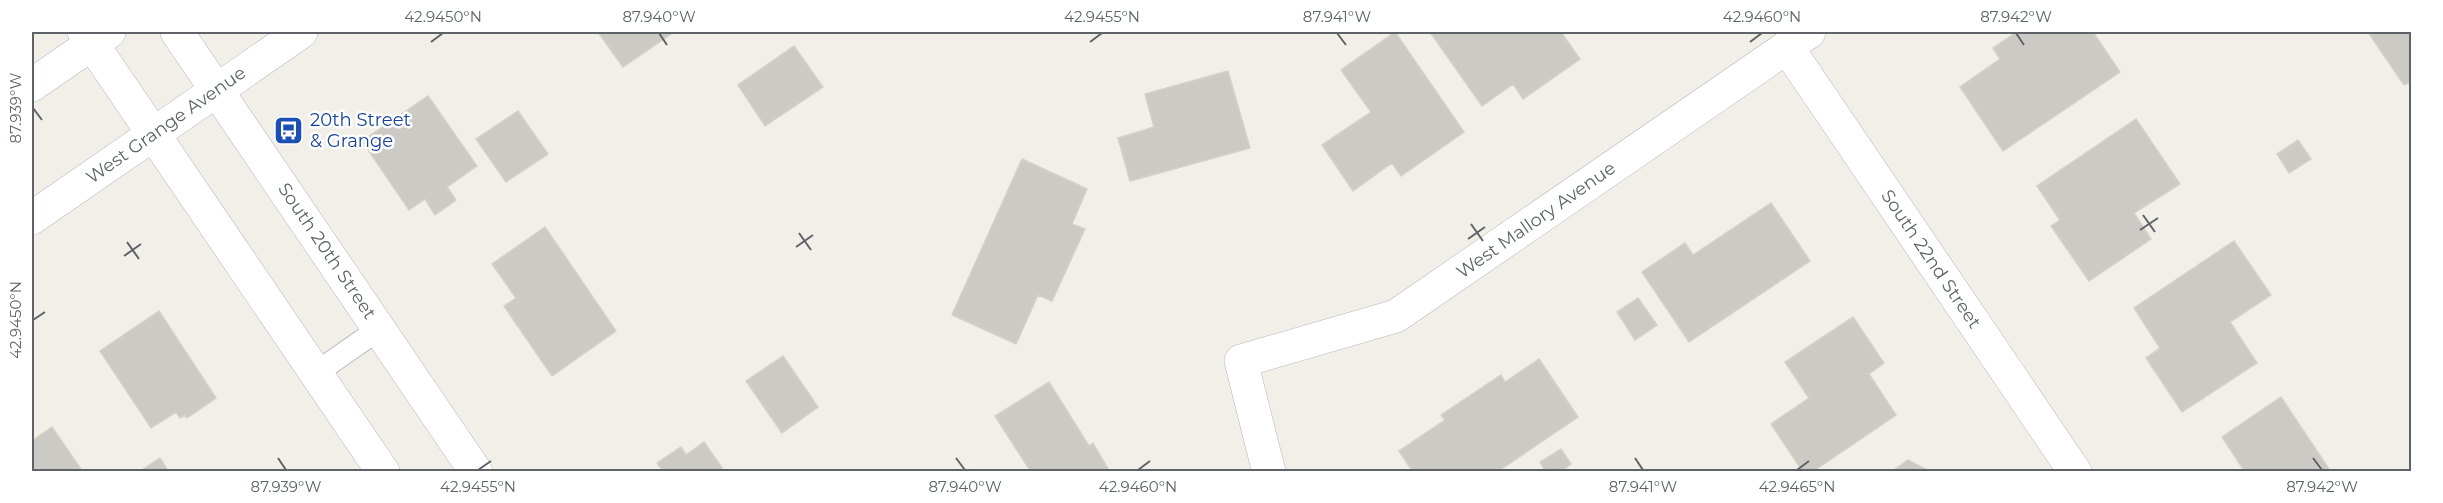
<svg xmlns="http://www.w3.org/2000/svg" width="2443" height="503" viewBox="0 0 2443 503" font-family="Montserrat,sans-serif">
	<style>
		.building { fill: #cccac5; stroke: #d6d1c6; stroke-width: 1.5 }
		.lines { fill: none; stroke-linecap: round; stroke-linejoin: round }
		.lane-casing { stroke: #b5b8bc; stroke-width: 24 }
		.street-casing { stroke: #b5b8bc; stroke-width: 34 }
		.secondary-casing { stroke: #b6babf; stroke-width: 34 }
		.lane { stroke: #fff; stroke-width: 22 }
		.street { stroke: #fff; stroke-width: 33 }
		.secondary { stroke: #fff; stroke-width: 33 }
		.ticks { fill: none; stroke: #5f6368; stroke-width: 2 }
		.labels { text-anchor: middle; stroke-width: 5; stroke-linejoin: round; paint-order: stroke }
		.transit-label { font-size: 18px; fill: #164399; stroke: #fff; text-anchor: start }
		.street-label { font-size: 18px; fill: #5f6368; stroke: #fff }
		.neatline { fill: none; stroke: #5f6368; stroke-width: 2 }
		.ticks-label { font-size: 15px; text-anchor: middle; fill: #5f6368 }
	</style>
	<rect width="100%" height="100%" fill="#f1efe8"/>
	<path class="building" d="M 598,32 L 674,32 L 623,67 Z
		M 1395,32 L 1464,132 L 1401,176 L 1392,163 L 1353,191 L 1322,145 L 1371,112 L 1341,70 Z
		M 1430,32 L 1561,32 L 1580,59 L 1523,99 L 1513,84 L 1482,106 Z
		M 2017,32 L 2093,32 L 2120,72 L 2003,151 L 1960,87 L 2000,59 L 1993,48 Z
		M 2368,32 L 2412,32 L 2412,81 L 2404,85 Z
		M 794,46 L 823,87 L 765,126 L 738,85 Z
		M 1228,71 L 1250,148 L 1130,181 L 1118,138 L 1154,127 L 1145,94 Z
		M 428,96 L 477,166 L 447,187 L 456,200 L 435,215 L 425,199 L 409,210 L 362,141 Z
		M 518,111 L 548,154 L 506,182 L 476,139 Z
		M 2136,119 L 2180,184 L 2134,213 L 2151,239 L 2089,281 L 2051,226 L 2060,220 L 2037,186 Z
		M 2298,140 L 2311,159 L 2289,173 L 2277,154 Z
		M 1022,159 L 1087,189 L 1072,224 L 1085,229 L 1052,301 L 1038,295 L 1016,344 L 952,315 Z
		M 1771,203 L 1810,261 L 1689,342 L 1642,272 L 1685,243 L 1693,255 Z
		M 545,227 L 616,331 L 552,376 L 504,306 L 516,298 L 492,264 Z
		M 2234,241 L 2271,295 L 2230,322 L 2257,363 L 2182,412 L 2146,358 L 2160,348 L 2134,308 Z
		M 1638,298 L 1657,325 L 1635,340 L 1617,312 Z
		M 159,311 L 216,398 L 187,418 L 185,415 L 180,418 L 176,412 L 151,428 L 100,351 Z
		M 1853,317 L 1884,363 L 1869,374 L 1896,415 L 1812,472 L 1803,472 L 1771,424 L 1809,398 L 1785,362 Z
		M 783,356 L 818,407 L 782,433 L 746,381 Z
		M 1539,359 L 1578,417 L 1497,472 L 1413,472 L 1399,451 L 1445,420 L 1441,415 L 1501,375 L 1505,382 Z
		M 1049,382 L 1089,446 L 1093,443 L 1110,472 L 1031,472 L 995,416 Z
		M 2281,397 L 2331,472 L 2245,472 L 2222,437 Z
		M 52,427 L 83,472 L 32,472 L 32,441 Z
		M 704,442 L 725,472 L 661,472 L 662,470 L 657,463 L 681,447 L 686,455 Z
		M 1561,449 L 1571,464 L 1560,472 L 1546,472 L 1540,462 Z
		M 160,458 L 169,472 L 139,472 Z
		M 1908,460 L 1931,472 L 1891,472 Z"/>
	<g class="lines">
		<defs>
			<path id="lane" d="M 316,373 L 379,329"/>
			<path id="street" d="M 1787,47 L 2075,472
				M 1269,472 L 1241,361 L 1396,316 L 1809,32"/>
			<path id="secondary" d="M 84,32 L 383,472
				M 177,32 L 476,472
				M 32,85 L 109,32
				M 32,218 L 301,32"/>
		</defs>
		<use href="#lane" class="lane-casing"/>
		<use href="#street" class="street-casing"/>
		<use href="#secondary" class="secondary-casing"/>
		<use href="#lane" class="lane"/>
		<use href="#street" class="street"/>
		<use href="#secondary" class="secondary"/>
	</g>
	<path class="ticks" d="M 659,33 L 667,45M 1337,33 L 1346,45M 2016,33 L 2024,45M 431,42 L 443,33M 1090,42 L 1102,33M 1750,42 L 1762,33M 33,108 L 42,120M 2143,215 L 2155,232M 1471,224 L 1483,241M 2140,230 L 2158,218M 799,233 L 811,250M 1468,239 L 1485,227M 127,242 L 139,259M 796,247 L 813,235M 124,256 L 141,244M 33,320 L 45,312M 278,458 L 286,470M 956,458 L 965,470M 1635,458 L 1643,470M 2313,458 L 2322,470M 478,470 L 491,461M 1138,470 L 1150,461M 1797,470 L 1809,461"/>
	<defs>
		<symbol id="bus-square" viewBox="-11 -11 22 22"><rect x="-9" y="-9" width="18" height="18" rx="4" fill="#1a4fb4" stroke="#fff"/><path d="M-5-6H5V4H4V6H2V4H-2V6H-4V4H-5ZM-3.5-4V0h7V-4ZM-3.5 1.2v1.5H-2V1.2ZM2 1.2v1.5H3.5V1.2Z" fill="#fff"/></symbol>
	</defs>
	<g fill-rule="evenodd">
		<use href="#bus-square" x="272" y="114" width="33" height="33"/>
	</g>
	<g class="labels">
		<g class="transit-label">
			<text x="310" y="126">20th Street<tspan x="310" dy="21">&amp; Grange</tspan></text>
		</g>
		<g class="street-label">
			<text transform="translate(166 125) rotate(-35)" y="6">West Grange Avenue</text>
			<text transform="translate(1536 220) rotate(-35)" y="6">West Mallory Avenue</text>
			<text transform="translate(327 251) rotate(56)" y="6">South 20th Street</text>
			<text transform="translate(1931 259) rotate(56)" y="6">South 22nd Street</text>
		</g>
	</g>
	<rect width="2443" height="503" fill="none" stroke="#ffffff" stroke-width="66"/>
	<rect x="33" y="33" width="2377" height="437" class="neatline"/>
	<g class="ticks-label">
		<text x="443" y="22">42.9450°N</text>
		<text x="659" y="22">87.940°W</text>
		<text x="1102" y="22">42.9455°N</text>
		<text x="1337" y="22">87.941°W</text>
		<text x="1762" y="22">42.9460°N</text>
		<text x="2016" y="22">87.942°W</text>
		<text transform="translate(16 108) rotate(-90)" y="5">87.939°W</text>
		<text transform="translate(16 320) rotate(-90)" y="5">42.9450°N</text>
		<text x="286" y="492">87.939°W</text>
		<text x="478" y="492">42.9455°N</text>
		<text x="965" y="492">87.940°W</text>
		<text x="1138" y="492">42.9460°N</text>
		<text x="1643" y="492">87.941°W</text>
		<text x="1797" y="492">42.9465°N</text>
		<text x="2322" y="492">87.942°W</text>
	</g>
</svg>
